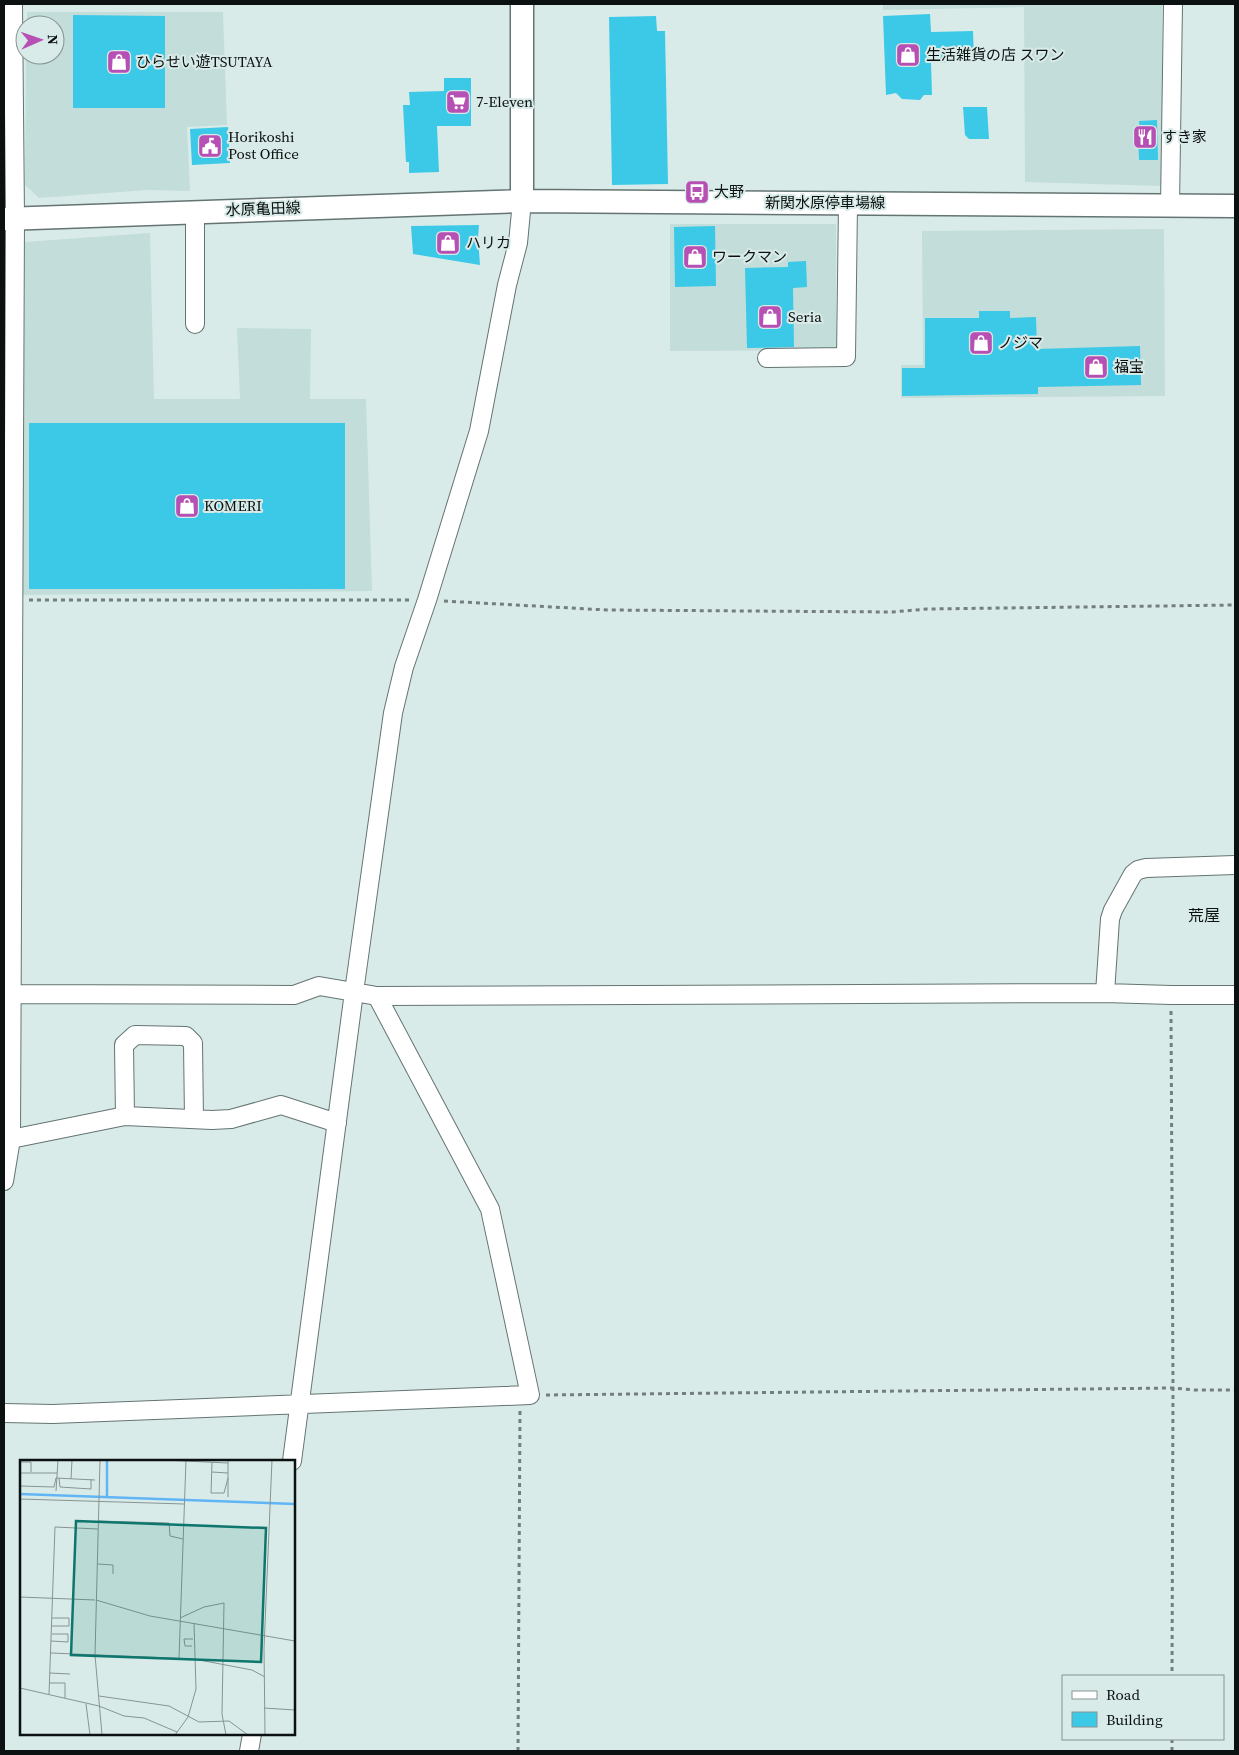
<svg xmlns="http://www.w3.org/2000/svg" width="1239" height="1755" viewBox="0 0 1239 1755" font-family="'Source Serif 4','Noto Sans JP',serif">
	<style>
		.built { fill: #c3ddda }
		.building { fill: #3bc9e7 }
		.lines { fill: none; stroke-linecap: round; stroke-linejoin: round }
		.minor-casing { stroke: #647472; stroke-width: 20 }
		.major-casing { stroke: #647472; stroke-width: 25 }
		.path { stroke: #737f7d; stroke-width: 3; stroke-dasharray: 4 4; stroke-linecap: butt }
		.minor { stroke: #fff; stroke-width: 18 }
		.major { stroke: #fff; stroke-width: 22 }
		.labels { text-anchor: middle; stroke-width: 4; stroke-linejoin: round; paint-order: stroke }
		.poi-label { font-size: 15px; fill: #0b1110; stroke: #d9ebe8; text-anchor: start }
		.street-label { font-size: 15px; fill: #0b1110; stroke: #d9ebe8 }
		.neighbourhood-label { font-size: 16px; fill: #0b1110; stroke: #d9ebe8 }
		.inset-river { fill: none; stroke: #62b5f5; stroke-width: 2.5 }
		.inset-road { fill: none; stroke: #879492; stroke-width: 1 }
		.view { fill: #0f766e; fill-opacity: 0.15; stroke: #0f766e; stroke-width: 2.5 }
		.inset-edge { fill: none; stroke: #0b1110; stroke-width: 2.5 }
	</style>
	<rect width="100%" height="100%" fill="#d9ebe8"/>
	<path class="built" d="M 883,4 L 1162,4 L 1162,186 L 1025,182 L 1024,7 L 883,10 Z
		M 27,12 L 223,12 L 227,125 L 187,127 L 190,191 L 148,190 L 39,198 L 25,185 L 26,55 L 55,55 L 55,25 L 27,25 Z
		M 670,224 L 836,224 L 836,350 L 670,351 Z
		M 1164,229 L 1165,396 L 901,398 L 901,365 L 923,365 L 922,231 Z
		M 150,233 L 154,399 L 240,399 L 237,328 L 311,329 L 310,399 L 366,399 L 372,591 L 22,595 L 25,242 Z
		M 4,244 L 6,280 L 4,405 Z"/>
	<path class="building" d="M 930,14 L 931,32 L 973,31 L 974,59 L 951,59 L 952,62 L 931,63 L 932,95 L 924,95 L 920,100 L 902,99 L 896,93 L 886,95 L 883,16 Z
		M 73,15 L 165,16 L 165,108 L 73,108 Z
		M 656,16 L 657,31 L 665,31 L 668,184 L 612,185 L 609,17 Z
		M 444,78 L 471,78 L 471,126 L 437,126 L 439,172 L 409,173 L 409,162 L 406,162 L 403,105 L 410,105 L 409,92 L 444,91 Z
		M 963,107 L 987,107 L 989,139 L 969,139 L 965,135 Z
		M 1157,120 L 1158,160 L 1139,160 L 1138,133 L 1140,133 L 1139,121 Z
		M 228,127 L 230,163 L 192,165 L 190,129 Z
		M 479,225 L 478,238 L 480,265 L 413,254 L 411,226 Z
		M 715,226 L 716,286 L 675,287 L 674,227 Z
		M 806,261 L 807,287 L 793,288 L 794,347 L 747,348 L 745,268 L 788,267 L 788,262 Z
		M 979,311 L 1010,311 L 1010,318 L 1036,317 L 1037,349 L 1140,346 L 1141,385 L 1038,387 L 1038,394 L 902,396 L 902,368 L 925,368 L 925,318 L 979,318 Z
		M 29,423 L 345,423 L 345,589 L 29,589 Z"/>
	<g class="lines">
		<defs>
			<path id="minor" d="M 1170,206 L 1173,4
				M 195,212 L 195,324
				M 767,358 L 846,357 L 848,204
				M 1105,993 L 1110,919 L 1113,910 L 1133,874 L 1138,870 L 1146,868 L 1235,865
				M 10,994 L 294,995 L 319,986 L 377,996 L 1105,993 L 1171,995 L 1235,995
				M 125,1116 L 124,1045 L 135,1035 L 186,1036 L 193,1043 L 194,1119
				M 4,1143 L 11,1139 L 125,1116 L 212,1120 L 231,1119 L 281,1105 L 337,1123
				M 4,1181 L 11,1139 L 15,217 L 13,4
				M 4,1413 L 53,1414 L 530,1395 L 490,1209 L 377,996
				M 292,1461 L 354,992 L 393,713 L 404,667 L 427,600 L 479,431 L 507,285 L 518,243 L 522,201
				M 249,1751 L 252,1734"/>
			<path id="major" d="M 522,4 L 522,201
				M 4,219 L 522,201 L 1235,206"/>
		</defs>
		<use href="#minor" class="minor-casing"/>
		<use href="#major" class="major-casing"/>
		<path class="path" d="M 29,600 L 411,600
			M 444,601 L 607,610 L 892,612 L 927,609 L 1235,605
			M 1171,1011 L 1173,1388 L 1172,1676
			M 546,1395 L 1173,1388 L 1194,1390 L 1235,1390
			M 518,1751 L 520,1411
			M 1172,1751 L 1172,1739"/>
		<use href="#minor" class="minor"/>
		<use href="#major" class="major"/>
	</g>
	<defs>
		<symbol id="shop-square" viewBox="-11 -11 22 22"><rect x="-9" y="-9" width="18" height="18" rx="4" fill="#b750b4" stroke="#d9ebe8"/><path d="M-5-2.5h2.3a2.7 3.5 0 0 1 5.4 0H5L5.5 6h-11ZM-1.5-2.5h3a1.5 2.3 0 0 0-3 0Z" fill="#fff"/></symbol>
		<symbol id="supermarket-square" viewBox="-11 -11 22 22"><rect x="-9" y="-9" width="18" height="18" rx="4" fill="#b750b4" stroke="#d9ebe8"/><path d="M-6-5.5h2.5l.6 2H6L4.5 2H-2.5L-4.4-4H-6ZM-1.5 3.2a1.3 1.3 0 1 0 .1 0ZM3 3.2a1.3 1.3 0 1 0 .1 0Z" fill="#fff"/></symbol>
		<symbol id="restaurant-square" viewBox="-11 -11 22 22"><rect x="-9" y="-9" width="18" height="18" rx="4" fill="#b750b4" stroke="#d9ebe8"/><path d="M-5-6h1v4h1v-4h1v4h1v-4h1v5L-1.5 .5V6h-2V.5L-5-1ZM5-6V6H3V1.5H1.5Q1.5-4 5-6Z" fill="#fff"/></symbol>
		<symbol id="civic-square" viewBox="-11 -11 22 22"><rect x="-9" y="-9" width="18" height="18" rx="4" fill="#b750b4" stroke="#d9ebe8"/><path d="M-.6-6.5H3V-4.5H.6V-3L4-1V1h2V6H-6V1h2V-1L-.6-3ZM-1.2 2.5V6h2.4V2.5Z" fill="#fff"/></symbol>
		<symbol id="bus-square" viewBox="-11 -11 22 22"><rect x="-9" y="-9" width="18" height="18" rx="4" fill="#b750b4" stroke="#d9ebe8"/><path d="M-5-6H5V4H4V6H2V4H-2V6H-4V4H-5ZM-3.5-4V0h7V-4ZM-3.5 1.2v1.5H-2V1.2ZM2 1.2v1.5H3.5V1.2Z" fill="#fff"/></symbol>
	</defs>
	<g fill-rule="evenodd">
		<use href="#shop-square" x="894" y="41" width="28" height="28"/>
		<use href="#shop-square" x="105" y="48" width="28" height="28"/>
		<use href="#supermarket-square" x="444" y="88" width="28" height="28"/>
		<use href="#restaurant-square" x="1131" y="123" width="28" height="28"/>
		<use href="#civic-square" x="196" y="132" width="28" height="28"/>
		<use href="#bus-square" x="683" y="178" width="28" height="28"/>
		<use href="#shop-square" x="434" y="229" width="28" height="28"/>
		<use href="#shop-square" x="681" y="243" width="28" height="28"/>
		<use href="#shop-square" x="756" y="303" width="28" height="28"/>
		<use href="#shop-square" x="967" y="329" width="28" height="28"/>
		<use href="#shop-square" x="1082" y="353" width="28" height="28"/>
		<use href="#shop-square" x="173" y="492" width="28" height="28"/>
	</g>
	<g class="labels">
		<g class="poi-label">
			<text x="926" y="60">生活雑貨の店 スワン</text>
			<text x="136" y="67">ひらせい遊TSUTAYA</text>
			<text x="476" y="107">7-Eleven</text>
			<text x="228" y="142">Horikoshi<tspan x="228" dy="17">Post Office</tspan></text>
			<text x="1162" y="142">すき家</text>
			<text x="714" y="197">大野</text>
			<text x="466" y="248">ハリカ</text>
			<text x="712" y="262">ワークマン</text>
			<text x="788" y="322">Seria</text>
			<text x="998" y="348">ノジマ</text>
			<text x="1114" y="372">福宝</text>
			<text x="204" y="511">KOMERI</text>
		</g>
		<g class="street-label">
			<text x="825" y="208">新関水原停車場線</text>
			<text transform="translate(263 209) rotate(-2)" y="5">水原亀田線</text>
		</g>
		<g class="neighbourhood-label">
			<text x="1204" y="921">荒屋</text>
		</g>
	</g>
	<g transform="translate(20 1460)">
		<rect width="275" height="275" fill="#d9ebe8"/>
		<path class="inset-river" d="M 0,34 L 275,44M 87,37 L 87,0"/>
		<path class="inset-road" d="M 80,0 L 75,195 L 82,275M 143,0 L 208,3M 0,2 L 11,2 L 11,12M 192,2 L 191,33 L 204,33 L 208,18M 192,12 L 208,13M 0,13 L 37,13M 39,18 L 40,27 L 71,29 L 71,19M 51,19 L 52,0M 0,26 L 34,27 L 36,18 L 75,20M 36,31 L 38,0M 208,37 L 208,0M 0,39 L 164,44M 78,61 L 149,63 L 150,76 L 163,79M 78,104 L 93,105 L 93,114M 0,137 L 75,140M 76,140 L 130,156 L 275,181M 160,158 L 184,147 L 204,143 L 202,254 L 206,275M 32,166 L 49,166 L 49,158 L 32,158M 31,181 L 48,182 L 48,174 L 32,174M 172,186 L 165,186 L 164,179 L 173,179M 31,193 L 174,199 L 232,210 L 245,217M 159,198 L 166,0M 30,213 L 50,214M 30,223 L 45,223 L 45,238M 0,228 L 79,246 L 104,256 L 124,258 L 157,272M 29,234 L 35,67 L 78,69M 79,236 L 149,246 L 179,262 L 209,261 L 228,275M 66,244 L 70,275M 244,248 L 275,250M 155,275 L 168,257 L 176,229 L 174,163M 245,275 L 244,188 L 252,0"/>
		<path class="view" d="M 56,61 L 246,68 L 241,202 L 51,195 Z"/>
		<rect width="275" height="275" class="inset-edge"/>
	</g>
	<rect width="1239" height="1755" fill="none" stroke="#0b1110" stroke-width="10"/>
	<rect x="1062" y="1675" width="162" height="65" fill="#d9ebe8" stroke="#879492"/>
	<rect x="1072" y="1691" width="25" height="8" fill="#ffffff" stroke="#879492"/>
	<text x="1106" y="1700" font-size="15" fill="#0b1110">Road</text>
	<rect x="1072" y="1712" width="25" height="15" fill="#3bc9e7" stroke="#879492"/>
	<text x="1106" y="1725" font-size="15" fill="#0b1110">Building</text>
	<g transform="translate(40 40) rotate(88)"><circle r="24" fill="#d9ebe8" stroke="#879492"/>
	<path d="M0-4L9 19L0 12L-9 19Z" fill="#b750b4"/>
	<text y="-8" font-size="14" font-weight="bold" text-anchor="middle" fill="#0b1110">N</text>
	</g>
</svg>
